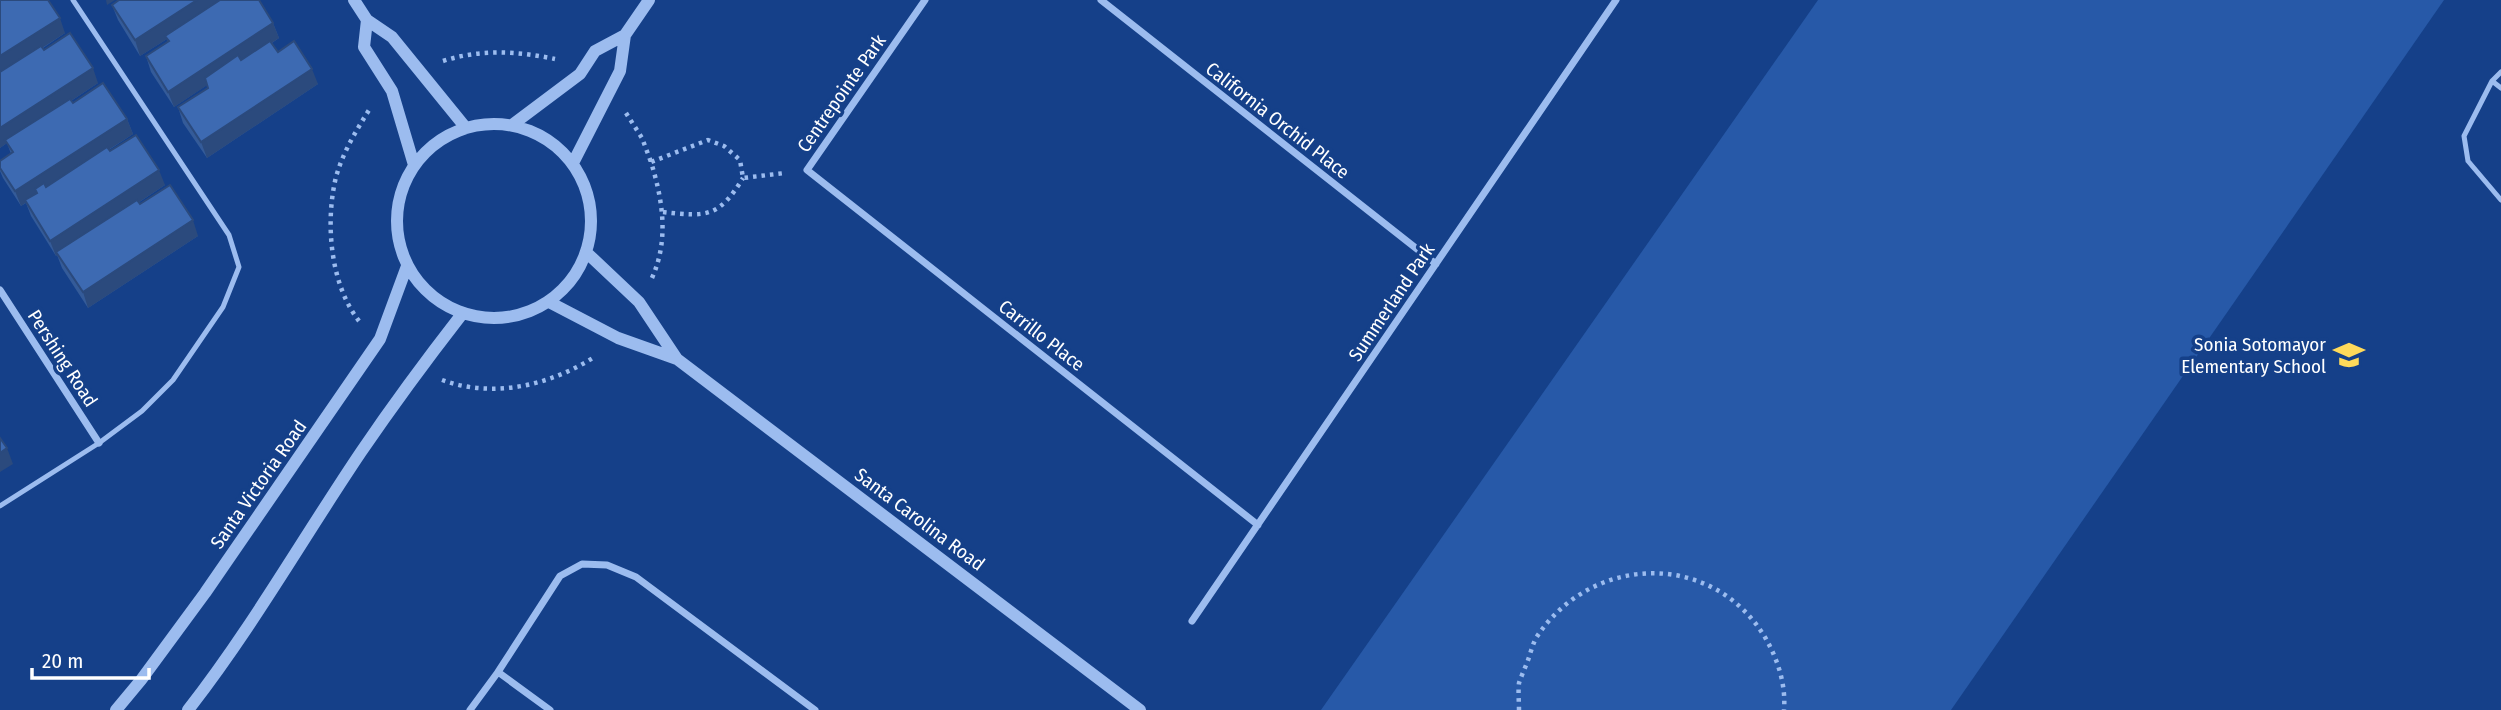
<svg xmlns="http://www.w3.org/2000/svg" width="2501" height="710" viewBox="0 0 2501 710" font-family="'Fira Sans Condensed',sans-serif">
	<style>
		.green { fill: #2759a8 }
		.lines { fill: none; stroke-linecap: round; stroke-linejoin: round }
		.path { stroke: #9cbcef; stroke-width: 4.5; stroke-dasharray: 3.5 5; stroke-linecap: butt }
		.service { stroke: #9cbcef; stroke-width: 5 }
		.minor { stroke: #9cbcef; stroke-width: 7 }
		.tertiary { stroke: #9cbcef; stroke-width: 12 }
		.wall { fill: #345b99 }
		.shaded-wall { fill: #2b4a7d }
		.building { fill: #3d6ab2; stroke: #2b4a7d; stroke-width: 2 }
		.labels { text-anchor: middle; stroke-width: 7; stroke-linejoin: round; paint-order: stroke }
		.street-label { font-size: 19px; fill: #fff; stroke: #154089 }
		.poi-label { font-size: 19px; fill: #fff; stroke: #154089; text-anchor: end }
	</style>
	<rect width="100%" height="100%" fill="#154089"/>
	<path class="green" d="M 1818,0 L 2444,0 L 1951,710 L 1321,710 Z"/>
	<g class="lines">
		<path class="path" d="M 443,61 C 480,49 517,51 555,59
			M 626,113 L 642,138 L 651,162
			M 663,212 C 708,217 719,217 743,178
			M 652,278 C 669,240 663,201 651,162 L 708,140 L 724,146 L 740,160 L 743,178 L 785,173
			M 359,321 C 330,284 325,222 336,177 C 343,152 356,131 369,110
			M 442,380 C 494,399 551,385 596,356
			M 1519,710 C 1519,702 1518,692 1519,683 C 1521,677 1524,670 1527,663 C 1530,655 1532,646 1536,638 C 1591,553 1714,550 1766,639 C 1778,660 1786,685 1784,710"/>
		<path class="service" d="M 2501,72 L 2492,81 L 2464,136 L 2468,161 L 2501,200
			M 2492,81 L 2501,88
			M 0,506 L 99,443 L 142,411 L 173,380 L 223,307 L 239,267 L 229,235 L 73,0"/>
		<path class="minor" d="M 925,0 L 807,170 L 1258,525
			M 1101,0 L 1436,264
			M 0,290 L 99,443
			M 1192,621 L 1616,0
			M 498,672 L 560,576 L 582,564 L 607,565 L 636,577 L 815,710
			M 470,710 L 498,672 L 550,710"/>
		<path class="tertiary" d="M 354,0 L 367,20 L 392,37 L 466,128
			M 367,20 L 364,47 L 392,91 L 414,165
			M397 221a97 97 0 1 1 194 0a97 97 0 1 1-194 0Z
			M 512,125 L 580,74 L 595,51 L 625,35 L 649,0
			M 573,163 L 620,71 L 625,35
			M 587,253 L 639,302 L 677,359
			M 549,302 L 618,338 L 677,359 L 1140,710
			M 116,710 L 141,680 L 205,593 L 380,339 L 407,266
			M 188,710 C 252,628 303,538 361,452 C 393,405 427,359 462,314"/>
	</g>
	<path class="wall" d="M 0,0 L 65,33 L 43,48 L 44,50 L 98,83 L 71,101 L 73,103 L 127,119 L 133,134 L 109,150 L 165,185 L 138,203 L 140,204 L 198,236 L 88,308 L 62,268 L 57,255 L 56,256 L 31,216 L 26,203 L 21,206 L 3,178 L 0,171 L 0,161 L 11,154 L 7,143 L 0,148 Z
		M 112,5 L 273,23 L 279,38 L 272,43 L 278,52 L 318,84 L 207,158 L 183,123 L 178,107 L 208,88 L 207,85 L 174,107 L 151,72 L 146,56 L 168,42 L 167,39 L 140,56 L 118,20 Z"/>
	<path class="shaded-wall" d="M 106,0 L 115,0 L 107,5 Z
		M 197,0 L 227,0 L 165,36 L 167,39 L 140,56 L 135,40 Z
		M 60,18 L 65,33 L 0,75 L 0,56 Z
		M 273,23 L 279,38 L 174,107 L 168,92 Z
		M 93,68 L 98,83 L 7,143 L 5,140 L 7,143 L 0,148 L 0,128 Z
		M 312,69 L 318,84 L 207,158 L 201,142 Z
		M 127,119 L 133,134 L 38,195 L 35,189 L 37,195 L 21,206 L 15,191 Z
		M 159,170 L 165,185 L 58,255 L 56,252 L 57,255 L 56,256 L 50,241 Z
		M 193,220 L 198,236 L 88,308 L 83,292 Z
		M 7,448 L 13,464 L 0,472 L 0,453 Z"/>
	<path class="building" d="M 0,0 L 48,0 L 60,18 L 0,56 Z
		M 119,0 L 197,0 L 135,40 L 112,5 Z
		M 220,0 L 259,0 L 273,23 L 168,92 L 146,56 L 169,41 L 165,36 Z
		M 70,33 L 93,68 L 0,128 L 0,72 L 41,46 L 44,50 Z
		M 270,41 L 278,52 L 294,41 L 312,69 L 201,142 L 178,107 L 208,88 L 205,78 L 238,55 L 241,60 Z
		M 103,83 L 127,119 L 15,191 L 0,168 L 0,161 L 13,152 L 5,140 L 70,99 L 73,103 Z
		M 136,135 L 159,170 L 50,241 L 25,200 L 37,193 L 35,189 L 44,183 L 46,187 L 107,147 L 110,151 Z
		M 170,185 L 193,220 L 83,292 L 56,252 L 137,200 L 140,204 Z
		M 0,438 L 7,448 L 0,453 Z"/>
	<defs>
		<symbol id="school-bare" viewBox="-9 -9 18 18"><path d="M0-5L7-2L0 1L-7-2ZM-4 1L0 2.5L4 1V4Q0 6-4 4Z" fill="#ffda5a" stroke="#154089" stroke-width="2.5" paint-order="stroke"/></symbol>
	</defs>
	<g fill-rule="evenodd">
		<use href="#school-bare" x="2327" y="333" width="44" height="44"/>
	</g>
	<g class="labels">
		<g class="street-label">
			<text transform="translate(841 93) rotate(-55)" y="7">Centrepointe Park</text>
			<text transform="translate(1278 120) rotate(38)" y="7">California Orchid Place</text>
			<text transform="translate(1391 302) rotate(-56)" y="7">Summerland Park</text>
			<text transform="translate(1042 335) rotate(38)" y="7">Carrillo Place</text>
			<text transform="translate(63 358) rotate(57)" y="7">Pershing Road</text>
			<text transform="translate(258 484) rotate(-55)" y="7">Santa Victoria Road</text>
			<text transform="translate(920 519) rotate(37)" y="7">Santa Carolina Road</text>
		</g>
		<g class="poi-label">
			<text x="2326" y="351">Sonia Sotomayor<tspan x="2326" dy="22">Elementary School</tspan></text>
		</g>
	</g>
	<path d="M32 668v10h117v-10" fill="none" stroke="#ffffff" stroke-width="3.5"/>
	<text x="42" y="668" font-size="21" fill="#ffffff" stroke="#154089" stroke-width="5" paint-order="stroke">20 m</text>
</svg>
